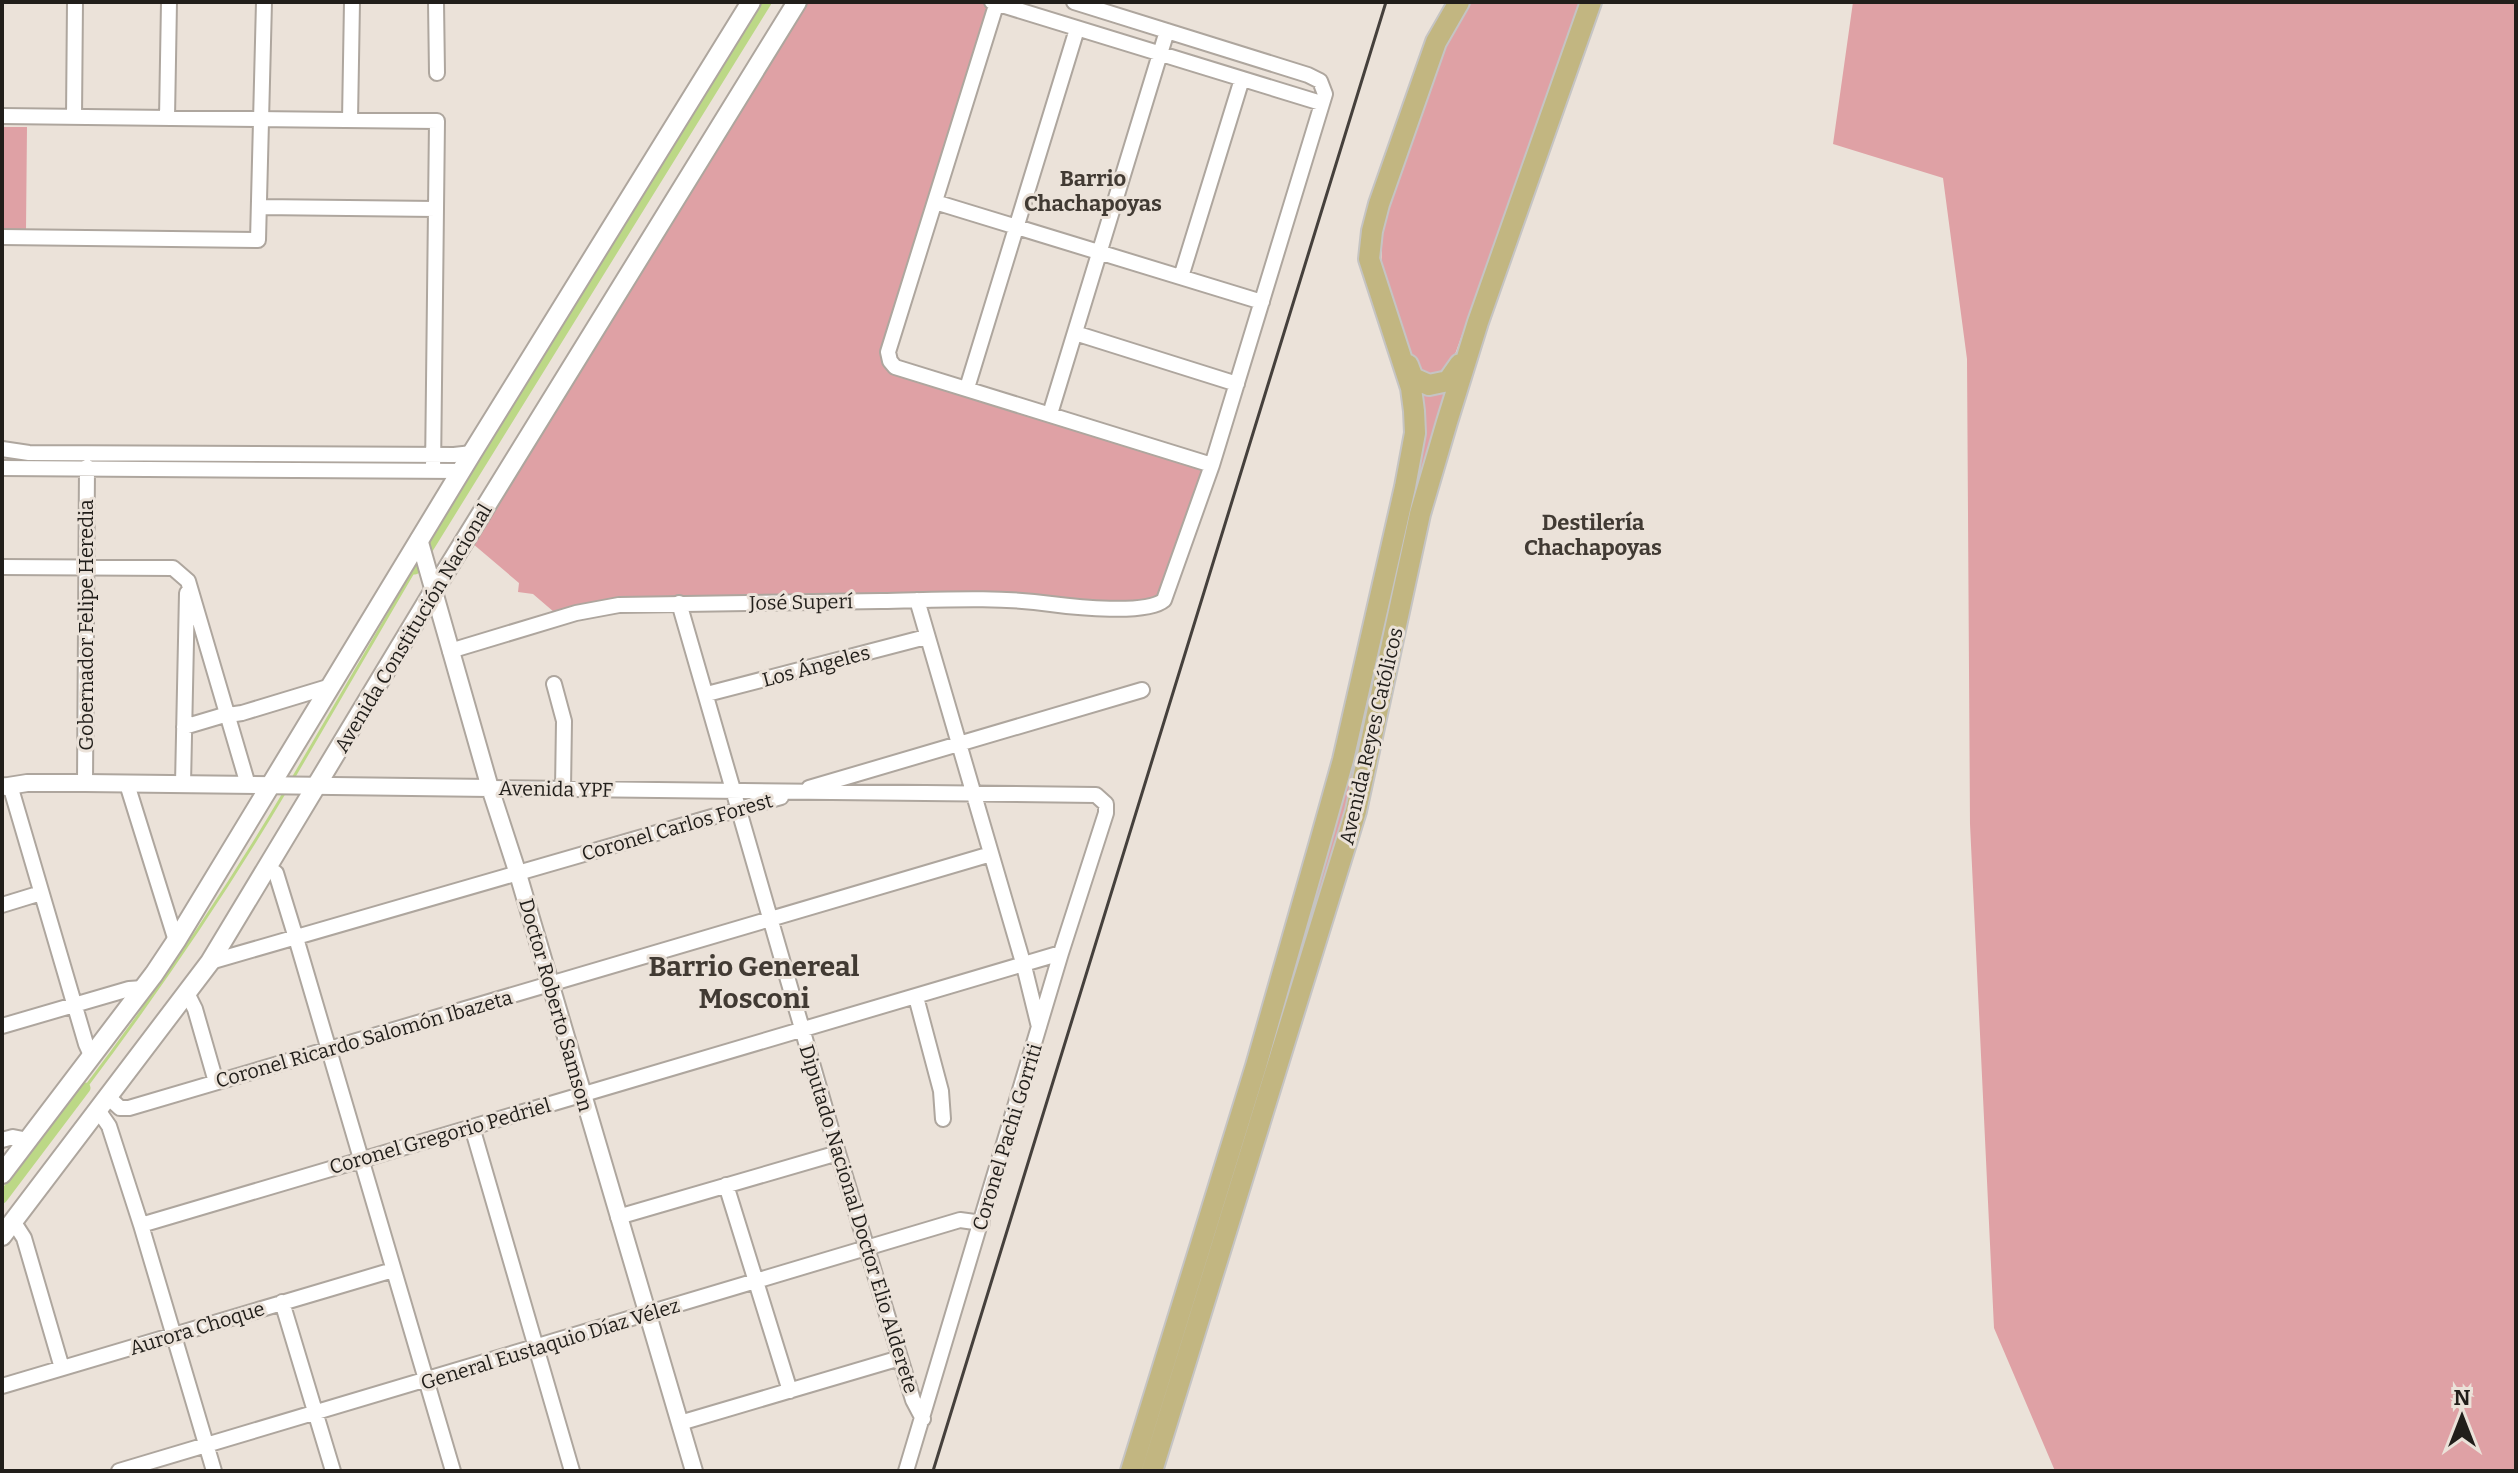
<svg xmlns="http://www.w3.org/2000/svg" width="2518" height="1473" viewBox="0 0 2518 1473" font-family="Bitter,serif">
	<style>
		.green { fill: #dfa1a5 }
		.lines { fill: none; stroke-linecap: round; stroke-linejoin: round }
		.stream { stroke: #bcd886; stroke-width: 3 }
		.canal { stroke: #bcd886; stroke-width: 11 }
		.minor-casing { stroke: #aea69e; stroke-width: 18 }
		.tertiary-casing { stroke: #aea69e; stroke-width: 20 }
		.secondary-casing { stroke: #aea69e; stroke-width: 22 }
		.primary-casing { stroke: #c5c4c3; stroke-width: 24 }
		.minor { stroke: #fff; stroke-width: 14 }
		.tertiary { stroke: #fff; stroke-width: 16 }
		.secondary { stroke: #fff; stroke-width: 18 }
		.primary { stroke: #c2b681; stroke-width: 20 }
		.rail { stroke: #45403c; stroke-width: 3 }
		.labels { text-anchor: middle; stroke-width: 6; stroke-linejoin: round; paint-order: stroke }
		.street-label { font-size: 20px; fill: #211e1a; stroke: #ebe2d9 }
		.neighbourhood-label { font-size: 22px; font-weight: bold; fill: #413a33; stroke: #ebe2d9 }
		.district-label { font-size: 28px; font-weight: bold; fill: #413a33; stroke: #ebe2d9 }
	</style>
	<rect width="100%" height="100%" fill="#ebe2d9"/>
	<path class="green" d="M 799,2 L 992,2 L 888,357 L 895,367 L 1212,465 L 1158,605 L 626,605 L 561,618 L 533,594 L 518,592 L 519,583 L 466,538 Z
		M 1468,2 L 1579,2 L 1575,23 L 1476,305 C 1461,328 1458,355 1444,378 L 1415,373 L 1397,312 L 1381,273 L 1383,219 L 1443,48 Z
		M 1853,2 L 2516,2 L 2516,1471 L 2055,1471 L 1994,1328 L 1970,824 L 1967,359 L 1943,178 L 1833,144 Z
		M 2,127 L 27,127 L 26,229 L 2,229 Z
		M 1447,390 L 1424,473 L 1420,474 L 1417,472 L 1419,392 Z
		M 1408,506 L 1414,508 L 1346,808 L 1280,1032 L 1272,1029 Z"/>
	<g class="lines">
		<path class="stream" d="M 292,780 L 415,569
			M 85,1088 C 157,993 225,893 286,790"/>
		<path class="canal" d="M 415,569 L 766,2
			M 2,1198 L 85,1088"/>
		<defs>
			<path id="minor" d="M 436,2 L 437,73
				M 992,2 L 1321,103
				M 997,2 L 888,352 L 890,361 L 895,367 L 1212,465
				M 2,116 L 437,121 L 433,471
				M 74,117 L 75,2
				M 167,118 L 169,2
				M 350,120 L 352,2
				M 935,202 L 1262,302
				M 260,207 L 436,209
				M 2,237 L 258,240 L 264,2
				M 1181,277 L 1242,79
				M 1075,333 L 1237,384
				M 967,388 L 1077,29
				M 1050,414 L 1167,31
				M 2,449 L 29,453 L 454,455 L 472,453
				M 2,468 L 461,471
				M 2,567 L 173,568 L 188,581
				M 188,581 L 248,785
				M 917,600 L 1024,966 L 1039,1027
				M 679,603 L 838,1153 L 913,1400 L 923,1419
				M 450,651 L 576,613 L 619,605 C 707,603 794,602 881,601 C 937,600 995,596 1051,604 C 1074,607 1147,615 1164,600 L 1212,465 L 1325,94 L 1320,81 L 1308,75 L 1074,2
				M 554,684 L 564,721 L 563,789
				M 707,694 L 926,637
				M 184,727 L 221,716 L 242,713 L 331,686
				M 85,783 L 87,467
				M 127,784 L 176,941
				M 183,784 L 187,593
				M 2,785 L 7,786 L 12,792 L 86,1044 L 91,1055
				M 490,788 L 1096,795 L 1106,804 L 1106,813 L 1061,953 L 906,1471
				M 809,788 L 1142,690
				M 267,867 L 276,873 L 296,938 L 453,1471
				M 2,905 L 41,893
				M 210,962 L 781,797
				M 187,993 L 195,1009 L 216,1082
				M 916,997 L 941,1091 L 943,1119
				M 2,1026 L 129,989 L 143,988
				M 108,1097 L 120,1108 L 129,1108 L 991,854
				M 98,1110 L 109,1126 L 141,1225 L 214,1471
				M 472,1127 L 572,1471
				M 2,1140 L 13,1137 L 28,1140
				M 726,1185 L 790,1391
				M 618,1217 L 838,1153
				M 13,1221 L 24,1238 L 62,1368
				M 141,1225 L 1061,953
				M 282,1302 L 333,1471
				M 2,1386 L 393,1270
				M 680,1423 L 900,1358
				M 119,1471 L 960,1220 L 982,1223"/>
			<path id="tertiary" d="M 419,539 L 490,788 L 518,874 L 694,1471
				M 2,787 L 27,783 L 85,783 L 490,788"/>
			<path id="secondary" d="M 2,1174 L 154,974 L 176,941 L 472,453 L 751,2
				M 2,1236 L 210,962 L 433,592 L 797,2"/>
			<path id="primary" d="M 1408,365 L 1413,378 L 1429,385 L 1448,381 L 1460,364
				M 1131,1471 L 1256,1066 L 1320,842 L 1343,760 L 1405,487 L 1415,433 L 1414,411 L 1411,388 L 1369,259 L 1372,231 L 1379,204 L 1436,42 L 1459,2
				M 1152,1471 L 1356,811 L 1420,514 L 1447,422 L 1478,322 L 1591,2"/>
		</defs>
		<use href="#minor" class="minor-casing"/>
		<use href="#tertiary" class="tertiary-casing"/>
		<use href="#secondary" class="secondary-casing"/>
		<use href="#primary" class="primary-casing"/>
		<use href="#minor" class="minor"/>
		<use href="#tertiary" class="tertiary"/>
		<use href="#secondary" class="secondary"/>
		<use href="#primary" class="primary"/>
		<path class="rail" d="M 933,1471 L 1386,2"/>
	</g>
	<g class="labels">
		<g class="street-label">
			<text transform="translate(801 602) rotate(-1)" y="7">José Superí</text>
			<text transform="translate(86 625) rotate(-90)" y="7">Gobernador Felipe Heredia</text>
			<text transform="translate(413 628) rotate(-59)" y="7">Avenida Constitución Nacional</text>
			<text transform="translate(816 666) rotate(-15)" y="7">Los Ángeles</text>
			<text transform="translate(1371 736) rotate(-77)" y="7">Avenida Reyes Católicos</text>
			<text transform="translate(556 789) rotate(1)" y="7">Avenida YPF</text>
			<text transform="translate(677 827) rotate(-16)" y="7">Coronel Carlos Forest</text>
			<text transform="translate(556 1005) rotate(74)" y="7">Doctor Roberto Samson</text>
			<text transform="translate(364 1039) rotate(-16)" y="7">Coronel Ricardo Salomón Ibazeta</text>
			<text transform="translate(440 1136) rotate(-16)" y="7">Coronel Gregorio Pedriel</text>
			<text transform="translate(1007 1137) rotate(-73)" y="7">Coronel Pachi Gorriti</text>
			<text transform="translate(859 1219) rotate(73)" y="7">Diputado Nacional Doctor Elio Alderete</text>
			<text transform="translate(197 1328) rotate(-17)" y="7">Aurora Choque</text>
			<text transform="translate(550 1344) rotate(-17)" y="7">General Eustaquio Díaz Vélez</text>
		</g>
		<g class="neighbourhood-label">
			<text x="1093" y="186">Barrio<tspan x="1093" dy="25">Chachapoyas</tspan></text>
			<text x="1593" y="530">Destilería<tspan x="1593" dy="25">Chachapoyas</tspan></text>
		</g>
		<g class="district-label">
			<text x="754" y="976">Barrio Genereal<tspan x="754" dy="32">Mosconi</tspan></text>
		</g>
	</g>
	<rect width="2518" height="1473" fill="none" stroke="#211e1a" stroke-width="8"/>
	<g transform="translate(2462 1417)" stroke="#ebe2d9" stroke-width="6" paint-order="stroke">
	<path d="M0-6L14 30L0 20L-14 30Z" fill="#211e1a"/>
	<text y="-12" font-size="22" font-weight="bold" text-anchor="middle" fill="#211e1a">N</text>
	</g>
</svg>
